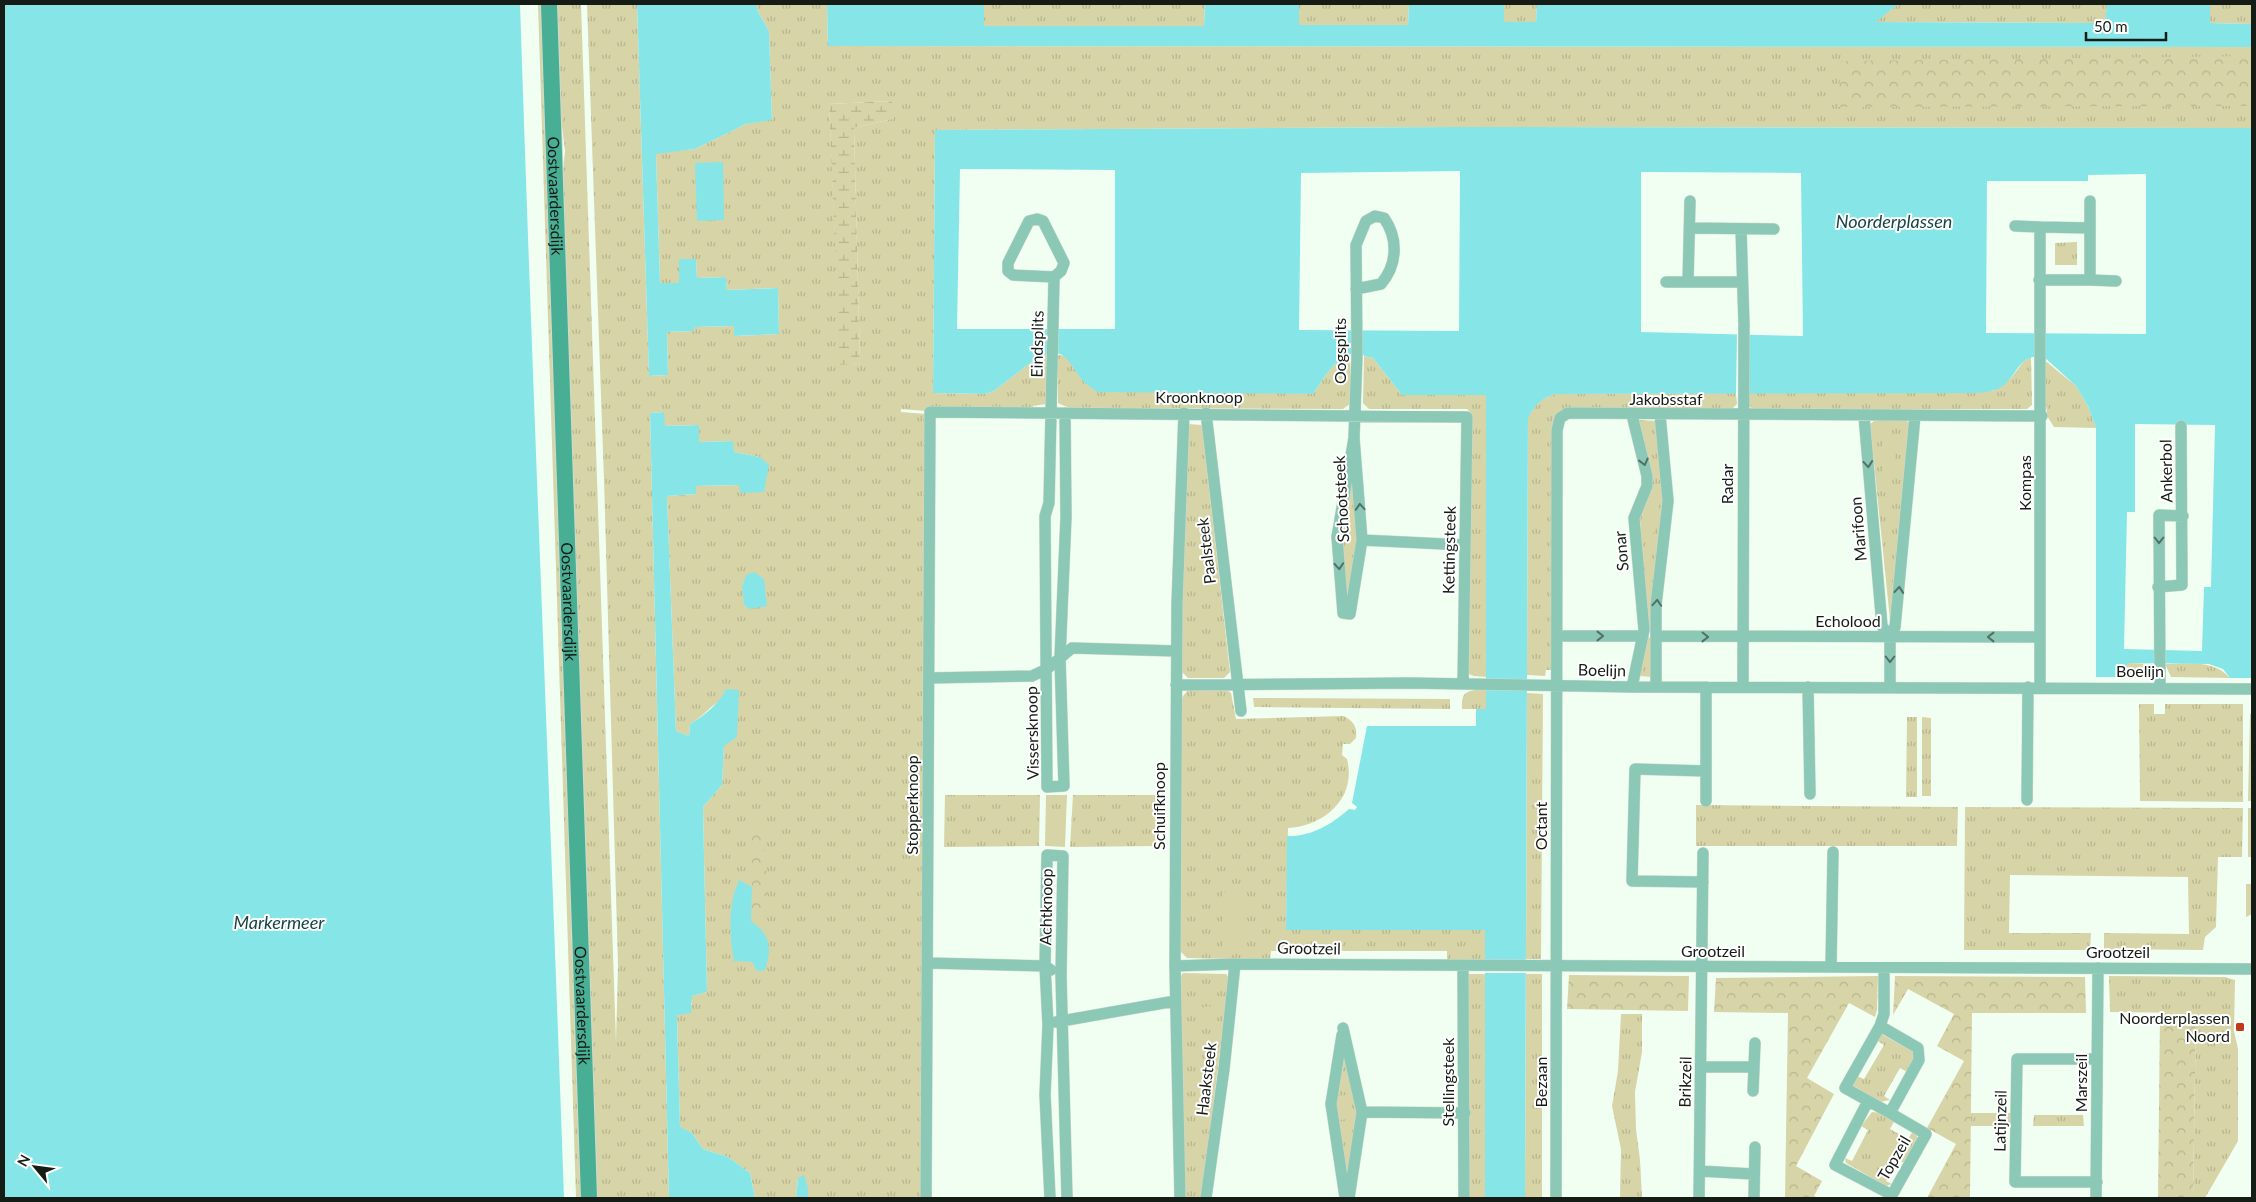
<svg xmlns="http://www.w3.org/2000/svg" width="2256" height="1202" viewBox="0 0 2256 1202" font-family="Lato,sans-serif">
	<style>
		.grass { fill: url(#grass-tufts); fill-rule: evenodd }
		.forest { fill: url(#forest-crowns) }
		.wetland { fill: url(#wetland-marsh) }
		.green { fill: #d7d4a7 }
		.water { fill: #86e6e7; fill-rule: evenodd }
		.pier { fill: #f1fff3 }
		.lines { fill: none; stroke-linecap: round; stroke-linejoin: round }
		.minor-casing { stroke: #cedbd0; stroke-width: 12 }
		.secondary-casing { stroke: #cedbd0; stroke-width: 18 }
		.minor { stroke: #8bc8b5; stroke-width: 11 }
		.secondary { stroke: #48ae94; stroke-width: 16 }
		.oneway { stroke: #507266 }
		.poi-dot { fill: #c33918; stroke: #fff; stroke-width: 2 }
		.labels { text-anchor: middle; stroke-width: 4; stroke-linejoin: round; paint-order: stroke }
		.street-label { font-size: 16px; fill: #151c16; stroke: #fff }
		.poi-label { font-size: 16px; fill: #151c16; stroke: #fff; text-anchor: end }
		.water-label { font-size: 18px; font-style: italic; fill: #174445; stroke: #fff }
	</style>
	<defs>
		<pattern id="grass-tufts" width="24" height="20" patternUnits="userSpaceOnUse" patternTransform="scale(1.25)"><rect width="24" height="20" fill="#d7d4a7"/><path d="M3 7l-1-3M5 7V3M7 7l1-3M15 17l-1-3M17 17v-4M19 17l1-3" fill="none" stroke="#b8b58f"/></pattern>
		<pattern id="forest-crowns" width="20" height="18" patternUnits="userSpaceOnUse" patternTransform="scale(1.25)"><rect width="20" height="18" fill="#d7d4a7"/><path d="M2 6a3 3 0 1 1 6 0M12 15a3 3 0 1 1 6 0" fill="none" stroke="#b8b58f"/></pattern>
		<pattern id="wetland-marsh" width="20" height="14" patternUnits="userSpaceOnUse" patternTransform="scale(1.25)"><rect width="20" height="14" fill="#d7d4a7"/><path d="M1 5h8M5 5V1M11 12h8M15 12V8" fill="none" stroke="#b8b58f"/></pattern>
	</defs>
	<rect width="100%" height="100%" fill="#f1fff3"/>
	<path class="grass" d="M 538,4 L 545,4 L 573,880 L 571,934 L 575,970 L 583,1198 L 576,1198 Z
		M 555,4 L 581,4 L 616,1043 L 618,965 L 604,480 L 587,4 L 637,4 L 649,376 L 668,375 L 667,332 L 694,331 L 695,327 L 734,326 L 735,336 L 779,334 L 778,288 L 727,290 L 726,277 L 697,278 L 696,259 L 679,283 L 660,283 L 656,153 L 695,149 L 746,124 L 772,119 L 769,31 L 757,10 L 757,4 L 827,4 L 828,46 L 2252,47 L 2252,128 L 1452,127 L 935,130 L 933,393 L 985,394 L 994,391 L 1038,357 L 1046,353 L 1046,404 L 1033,406 L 1033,409 L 926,411 L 901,409 L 901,412 L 926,414 L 924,1198 L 808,1198 L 808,1188 L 798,1178 L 796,1198 L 755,1198 L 750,1173 L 728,1157 L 703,1149 L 692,1133 L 680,1128 L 677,1015 L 692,1005 L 691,996 L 707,992 L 703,807 L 722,785 L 724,746 L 721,700 C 709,707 703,717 690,724 L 689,736 L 676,731 L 667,496 L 696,494 L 696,486 L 740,485 L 740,493 L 760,457 L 734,452 L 732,441 L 699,442 L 698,425 L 664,426 L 663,412 L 650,413 L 669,1198 L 594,1198 L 561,192 L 565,151 L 558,91 ZM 892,101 L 892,119 L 854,128 L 860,363 L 841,364 L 829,104 Z
		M 984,4 L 1205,4 L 1204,26 L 984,26 Z
		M 1299,4 L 1409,4 L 1408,25 L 1299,25 Z
		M 1504,4 L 1537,4 L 1536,22 L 1504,22 Z
		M 1898,4 L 2107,4 L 2106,23 L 1875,22 Z
		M 2210,4 L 2252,4 L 2252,24 L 2210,23 Z
		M 2077,242 L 2077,265 L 2055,265 L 2055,243 Z
		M 1058,355 L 1066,356 L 1085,383 L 1313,394 C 1322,382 1334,357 1350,357 L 1351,403 L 1343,409 L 1069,408 L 1058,403 Z
		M 1364,356 L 1373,358 L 1402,395 L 1486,394 L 1487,677 L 1474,676 L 1469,674 L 1469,669 L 1470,412 L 1467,409 L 1369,409 L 1363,403 Z
		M 2031,357 L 2032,405 L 2027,409 L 1752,409 L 1748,404 L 1748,393 L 1993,391 L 2011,378 L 2024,361 Z
		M 2043,359 L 2076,386 L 2088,406 L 2096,428 L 2054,427 L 2047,416 Z
		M 1736,393 L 1737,404 L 1733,408 L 1567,408 L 1558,413 L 1554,421 L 1552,670 L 1546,670 L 1545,676 L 1527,675 L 1528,418 C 1534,405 1541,399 1555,394 Z
		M 1639,420 L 1657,421 L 1665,501 L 1654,628 L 1647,629 L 1640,519 L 1642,504 L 1651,485 L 1636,423 Z
		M 1904,420 L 1909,422 L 1890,620 L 1870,424 L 1874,421 Z
		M 1188,424 L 1202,425 L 1230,672 L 1224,678 L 1188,678 L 1180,670 Z
		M 1352,467 L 1359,534 L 1345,609 L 1341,537 Z
		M 1648,637 L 1653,638 L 1652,677 L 1639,676 Z
		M 2129,663 L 2153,664 L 2153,677 L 2122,678 L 2121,671 Z
		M 2165,664 C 2188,664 2214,659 2230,678 L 2171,677 Z
		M 1227,690 L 1231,693 L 1236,719 L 1344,716 C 1354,722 1357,726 1356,738 L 1350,744 L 1343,744 L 1342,755 L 1347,759 C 1357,798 1324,826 1288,828 L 1286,930 L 1486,930 L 1485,960 L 1447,960 L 1447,951 L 1271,951 L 1270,960 L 1187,958 L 1180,951 L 1180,700 L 1187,691 Z
		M 1475,690 L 1487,690 L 1486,709 L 1462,709 C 1462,697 1462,692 1475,690 Z
		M 1527,693 L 1543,694 L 1541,959 L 1526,959 Z
		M 1253,698 L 1450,699 L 1450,709 L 1254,707 Z
		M 2139,704 L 2154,704 L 2154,714 L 2165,714 L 2165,704 L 2243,704 L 2243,802 L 2140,801 Z
		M 2250,714 L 2252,714 L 2252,801 L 2248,801 Z
		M 1907,717 L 1917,717 L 1917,797 L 1906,797 Z
		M 1922,717 L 1931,718 L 1931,796 L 1922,796 Z
		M 945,795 L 1040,795 L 1039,846 L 944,847 Z
		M 1046,795 L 1067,795 L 1065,847 L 1045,846 Z
		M 1073,795 L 1156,795 L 1156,846 L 1070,847 Z
		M 1696,805 L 1958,807 L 1957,846 L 1696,846 Z
		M 1965,807 L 2243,808 L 2242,857 L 2218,857 L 2216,927 L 2205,937 L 2203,950 L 2104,949 L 2104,933 L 2189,934 L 2188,877 L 2010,875 L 2009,933 L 2091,933 L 2090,950 L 1964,950 Z
		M 2248,808 L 2252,808 L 2252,857 L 2248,857 Z
		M 2246,884 L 2252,884 L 2252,914 L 2246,917 Z
		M 1183,973 L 1226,974 L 1229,978 L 1202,1198 L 1184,1198 L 1178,980 Z
		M 1468,974 L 1485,974 L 1485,1198 L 1469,1198 Z
		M 1526,974 L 1542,974 L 1542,1198 L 1525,1198 Z
		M 2109,976 L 2225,977 L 2235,980 L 2234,1031 L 2238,1049 L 2238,1141 L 2205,1198 L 2193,1198 L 2196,1013 L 2110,1012 Z
		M 1621,1014 L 1642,1014 L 1642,1052 L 1635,1092 L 1636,1129 L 1640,1160 L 1642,1198 L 1620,1198 L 1621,1149 L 1612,1106 L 1618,1071 Z
		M 1881,1034 L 1914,1052 L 1914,1059 L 1907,1072 L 1900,1068 L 1884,1096 L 1890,1100 L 1880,1102 L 1852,1085 L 1857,1076 L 1864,1079 L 1884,1045 L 1876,1040 Z
		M 1344,1043 L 1359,1116 L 1347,1190 L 1336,1105 Z
		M 1872,1112 L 1881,1113 L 1895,1120 L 1890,1129 L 1908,1139 L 1913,1131 L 1917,1133 L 1917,1138 L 1904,1163 L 1898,1160 L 1886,1181 L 1892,1184 L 1886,1186 L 1846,1163 L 1845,1158 L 1852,1161 L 1868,1130 L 1861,1126 Z
		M 1971,1113 L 2011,1113 L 2011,1126 L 1970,1126 Z
		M 2034,1115 L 2083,1115 L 2084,1126 L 2033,1126 Z"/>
	<path class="forest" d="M 2252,56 L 2252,106 L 1838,107 L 1841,61 Z
		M 753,825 L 761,826 L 766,833 L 764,866 L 769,877 L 765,917 L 751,921 L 752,887 L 748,878 L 748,830 Z
		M 1569,975 L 1689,976 L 1688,1011 L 1567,1009 Z
		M 1878,976 L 1877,1009 L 1875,1017 L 1849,1003 L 1807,1078 L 1834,1094 L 1796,1166 L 1822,1181 L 1814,1196 L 1818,1198 L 1785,1198 L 1788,1013 L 1714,1012 L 1716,978 Z
		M 1895,976 L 2085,977 L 2086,1013 L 1972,1013 L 1970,1198 L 1927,1198 L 1956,1144 L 1927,1128 L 1964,1061 L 1937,1046 L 1954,1014 L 1908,989 L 1893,1015 Z
		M 2160,1012 L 2196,1013 L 2193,1198 L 2158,1198 Z"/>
	<path class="wetland" d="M 892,101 L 892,119 L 854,128 L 860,363 L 840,365 L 829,104 Z"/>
	<path class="green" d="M 1882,436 L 1898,436 L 1892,482 L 1882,481 Z
		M 1648,497 L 1652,497 C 1665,508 1660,524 1651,537 L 1647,538 L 1641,521 Z
		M 1344,526 L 1355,528 L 1353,543 L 1342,541 Z
		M 1047,823 L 1063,823 L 1062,840 L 1047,839 Z
		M 1811,823 L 1832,823 L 1832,840 L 1811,839 Z
		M 1222,893 L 1246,893 L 1246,948 L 1222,947 Z
		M 1212,1006 L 1214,1027 L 1199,1029 L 1197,1008 Z
		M 1346,1095 L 1350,1119 L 1338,1120 L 1337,1096 Z
		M 1878,1135 L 1891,1137 L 1889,1150 L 1876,1150 Z"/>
	<path class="water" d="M 4,4 L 520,4 C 533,402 550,800 564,1198 L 4,1198 Z
		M 637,4 L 757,4 L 757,10 L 769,31 L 772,120 L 746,124 L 695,149 L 656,154 L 660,283 L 679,283 L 679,259 L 696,259 L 697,278 L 726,277 L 727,290 L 778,288 L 779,334 L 734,336 L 734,326 L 695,327 L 694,331 L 667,332 L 668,375 L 649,376 Z
		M 827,4 L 984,4 L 984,26 L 1204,26 L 1205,4 L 1299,4 L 1299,25 L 1408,25 L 1409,4 L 1504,4 L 1504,22 L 1536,22 L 1537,4 L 1898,4 L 1876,22 L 2105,23 L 2107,4 L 2210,4 L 2210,23 L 2252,24 L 2252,47 L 828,46 Z
		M 1452,127 L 2252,128 L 2252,678 L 2230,678 L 2223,669 L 2209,664 L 2129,663 L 2121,671 L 2121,677 L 2096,677 L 2096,428 L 2088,406 L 2076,386 L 2043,356 C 2018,356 2020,371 2004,385 C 1997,391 1987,392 1978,393 L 1555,394 C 1541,399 1534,405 1528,419 L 1525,1198 L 1485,1198 L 1485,930 L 1286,930 L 1287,836 C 1311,837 1332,824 1349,809 L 1355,810 L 1357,807 L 1352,803 L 1367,726 L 1476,726 L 1476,709 L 1486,709 L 1486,395 L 1402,395 L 1373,358 L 1364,356 L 1363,354 L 1350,354 L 1350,357 C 1334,357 1322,382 1313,394 L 1097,392 C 1093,389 1089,386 1085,383 C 1068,365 1068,344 1038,357 L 994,391 L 985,394 L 933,393 L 935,130 ZM 960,169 L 1115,170 L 1115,329 L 957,329 ZM 1460,171 L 1459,331 L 1299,330 L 1301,173 ZM 1641,172 L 1801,173 L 1803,336 L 1641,332 ZM 2146,174 L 2146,334 L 1986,333 L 1987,181 L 2088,181 L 2088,175 ZM 2135,424 L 2215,425 L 2211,587 L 2204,587 L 2202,651 L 2124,649 L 2127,512 L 2135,512 Z
		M 723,162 L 724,220 L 697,221 L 695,163 Z
		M 664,412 L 665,426 L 699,425 L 699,442 L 733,441 L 734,452 L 760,457 L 769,465 L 764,492 L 740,493 L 739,485 L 696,486 L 696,494 L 667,496 L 676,731 L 689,736 L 690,724 C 704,716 720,703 726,689 L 739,690 L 737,737 L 724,746 L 722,785 L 703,807 L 707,992 L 692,996 L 691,1013 L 677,1015 L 680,1127 L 692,1133 L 703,1149 L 728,1157 L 750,1173 L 755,1198 L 669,1198 L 650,413 Z
		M 754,572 L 764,579 L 767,606 L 750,609 L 744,605 L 742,587 L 746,575 Z
		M 739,880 L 752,887 L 751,921 C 771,935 772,948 765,970 L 757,971 L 752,962 L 734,961 C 729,935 728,904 739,880 Z
		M 804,1175 L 808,1188 L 808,1198 L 796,1198 L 798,1178 Z"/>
	<path class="pier" d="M 1737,332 L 1748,332 L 1748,396 L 1736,396 Z
		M 1483,960 L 1528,960 L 1528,973 L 1483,973 Z"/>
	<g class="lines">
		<defs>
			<path id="minor" d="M 2015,226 L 2040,227
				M 1690,228 L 1774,229
				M 2090,228 L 2090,201
				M 1741,229 L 1744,325 L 1743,686
				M 1054,277 L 1013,275 L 1008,271 L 1008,263 L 1029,221 L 1037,219 L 1043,221 L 1064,263 L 1061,271 L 1054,277 L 1049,503 L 1045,516 L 1047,787 L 1064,786 L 1060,658 L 1066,517 L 1065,413
				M 2039,280 L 2090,280 L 2090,228 L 2040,227 L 2040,687
				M 2090,280 L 2116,281
				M 1666,282 L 1742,282
				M 1688,282 L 1690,201
				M 1206,413 L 1241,711
				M 1632,415 L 1647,476 L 1647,486 L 1634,518 L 1644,630 L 1632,687
				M 1864,416 L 1882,626 L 1890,637 L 1890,687
				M 1354,438 L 1362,540 L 1350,614 L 1343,613 L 1337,537 L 1354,438 L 1357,355 L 1356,245 L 1366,221 L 1375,216 L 1384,218 C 1398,238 1398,264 1381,284 L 1356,289
				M 1362,540 L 1465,545
				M 2158,587 L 2182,585 L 2181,426
				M 1557,636 L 1642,636
				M 1656,636 L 2040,637
				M 1890,637 L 1895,627 L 1915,416
				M 929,678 L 1032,676 L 1047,669 L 1072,648 L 1176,651
				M 1176,685 L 1409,683 L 1632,687 L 2252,689
				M 1656,687 L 1656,605 L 1668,501 L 1660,415
				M 1706,687 L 1706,801
				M 1808,687 L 1810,794
				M 2160,688 L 2159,515 L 2183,516
				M 2027,800 L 2028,687
				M 1703,882 L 1632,881 L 1635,769 L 1706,771
				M 928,963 L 1045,966 L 1051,970
				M 1175,966 L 1235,964 L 2252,969
				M 1463,966 L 1464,1198
				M 1831,967 L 1833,852
				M 1056,1022 L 1175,1001
				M 1880,1026 L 1918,1048 L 1919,1060 L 1890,1113 L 1845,1088 L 1880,1026 L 1884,1014 L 1884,968
				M 1343,1028 L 1362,1112 L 1349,1198
				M 1342,1035 L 1331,1104 L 1345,1197
				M 2097,1059 L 2017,1059 L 2015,1182 L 2097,1182
				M 1701,1067 L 1754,1067 L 1753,1091
				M 1754,1067 L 1755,1043
				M 1868,1101 L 1835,1165 L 1892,1195 L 1926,1134 L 1890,1113
				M 1362,1112 L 1465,1113
				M 1700,1171 L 1753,1174
				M 926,1198 L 930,412 L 1467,417 L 1463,684
				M 1050,1198 L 1045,1095 L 1048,1025 L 1045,966 L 1047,855 L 1063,856 L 1061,976 L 1067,1198
				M 1180,1198 L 1175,966 L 1177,604 L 1184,413
				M 1206,1198 L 1224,1069 L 1235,964
				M 1556,1198 L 1557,430 L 1560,418 L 1568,413 L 2042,416
				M 1699,1198 L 1703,853
				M 1754,1198 L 1755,1147
				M 2096,1198 L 2098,968"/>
			<g id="secondary">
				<path id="s1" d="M 549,4 L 589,1198"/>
			</g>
		</defs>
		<use href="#minor" class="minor-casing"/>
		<use href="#secondary" class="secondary-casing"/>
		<use href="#minor" class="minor"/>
		<use href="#secondary" class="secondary"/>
	</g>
	<defs><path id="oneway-chevron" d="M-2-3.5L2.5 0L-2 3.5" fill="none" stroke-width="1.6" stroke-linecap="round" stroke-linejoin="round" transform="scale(1.25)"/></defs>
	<g class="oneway">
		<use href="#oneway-chevron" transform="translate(1644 462) rotate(76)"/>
		<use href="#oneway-chevron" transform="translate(1868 464) rotate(85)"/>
		<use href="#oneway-chevron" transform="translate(1360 507) rotate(-94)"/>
		<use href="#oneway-chevron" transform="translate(2159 540) rotate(90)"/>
		<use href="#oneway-chevron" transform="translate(1339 566) rotate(86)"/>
		<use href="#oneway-chevron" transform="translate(1899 590) rotate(-85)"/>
		<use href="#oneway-chevron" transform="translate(1657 603) rotate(-86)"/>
		<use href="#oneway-chevron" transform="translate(1600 636)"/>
		<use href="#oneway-chevron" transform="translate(1705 637) rotate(1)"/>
		<use href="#oneway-chevron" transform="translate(1991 637) rotate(180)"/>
		<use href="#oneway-chevron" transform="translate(1890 659) rotate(90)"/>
	</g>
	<rect class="poi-dot" x="2235" y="1022" width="10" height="10" rx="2.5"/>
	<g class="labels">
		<g class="street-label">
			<text dy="6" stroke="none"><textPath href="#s1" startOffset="192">Oostvaardersdijk</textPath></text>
			<text transform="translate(1037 344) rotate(-89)" y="6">Eindsplits</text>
			<text transform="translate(1340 351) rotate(-90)" y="6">Oogsplits</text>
			<text x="1199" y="403">Kroonknoop</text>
			<text x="1666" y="405">Jakobsstaf</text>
			<text transform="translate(2166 471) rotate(-91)" y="6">Ankerbol</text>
			<text transform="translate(2025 483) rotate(-90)" y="6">Kompas</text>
			<text transform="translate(1727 484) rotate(-90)" y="6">Radar</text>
			<text transform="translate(1341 499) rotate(-93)" y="6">Schootsteek</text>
			<text transform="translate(1858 529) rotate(-95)" y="6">Marifoon</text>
			<text transform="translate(1449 550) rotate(-89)" y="6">Kettingsteek</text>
			<text transform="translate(1206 551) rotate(-97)" y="6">Paalsteek</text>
			<text transform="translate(1621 551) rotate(-95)" y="6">Sonar</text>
			<text dy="6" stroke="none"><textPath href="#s1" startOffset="598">Oostvaardersdijk</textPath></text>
			<text x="1848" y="627">Echolood</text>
			<text transform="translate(1602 670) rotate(1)" y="6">Boelijn</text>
			<text x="2140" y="677">Boelijn</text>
			<text transform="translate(1032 733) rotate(-91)" y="6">Vissersknoop</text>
			<text transform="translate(912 805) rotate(-90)" y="6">Stopperknoop</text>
			<text transform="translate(1159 806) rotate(-90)" y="6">Schuifknoop</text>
			<text transform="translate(1541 826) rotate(-90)" y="6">Octant</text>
			<text transform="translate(1046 907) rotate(-89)" y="6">Achtknoop</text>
			<text transform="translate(1309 948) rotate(1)" y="6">Grootzeil</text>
			<text x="1713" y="957">Grootzeil</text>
			<text x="2118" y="958">Grootzeil</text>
			<text dy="6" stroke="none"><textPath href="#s1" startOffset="1002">Oostvaardersdijk</textPath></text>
			<text transform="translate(1206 1079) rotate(-83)" y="6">Haaksteek</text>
			<text transform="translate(1448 1082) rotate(-90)" y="6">Stellingsteek</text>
			<text transform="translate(1541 1082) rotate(-90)" y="6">Bezaan</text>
			<text transform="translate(1685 1082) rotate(-89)" y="6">Brikzeil</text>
			<text transform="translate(2081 1083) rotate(-90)" y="6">Marszeil</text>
			<text transform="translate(2000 1121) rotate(-89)" y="6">Latijnzeil</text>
			<text transform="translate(1894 1158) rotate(-60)" y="6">Topzeil</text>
		</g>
		<g class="poi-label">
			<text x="2230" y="1024">Noorderplassen<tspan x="2230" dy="18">Noord</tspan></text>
		</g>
		<g class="water-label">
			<text x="1894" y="228">Noorderplassen</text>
			<text x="279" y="929">Markermeer</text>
		</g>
	</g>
	<rect width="2256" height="1202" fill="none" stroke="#151c16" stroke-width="10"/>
	<g transform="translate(35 1167) rotate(299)" stroke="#ffffff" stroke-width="4" paint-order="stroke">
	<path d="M0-4L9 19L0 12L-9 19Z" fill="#151c16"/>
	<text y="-8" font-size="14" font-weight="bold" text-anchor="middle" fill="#151c16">N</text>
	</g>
	<path d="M2086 32v8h80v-8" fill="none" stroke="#151c16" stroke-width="2.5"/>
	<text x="2094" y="32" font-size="15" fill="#151c16" stroke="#ffffff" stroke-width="4" paint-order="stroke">50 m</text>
</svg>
